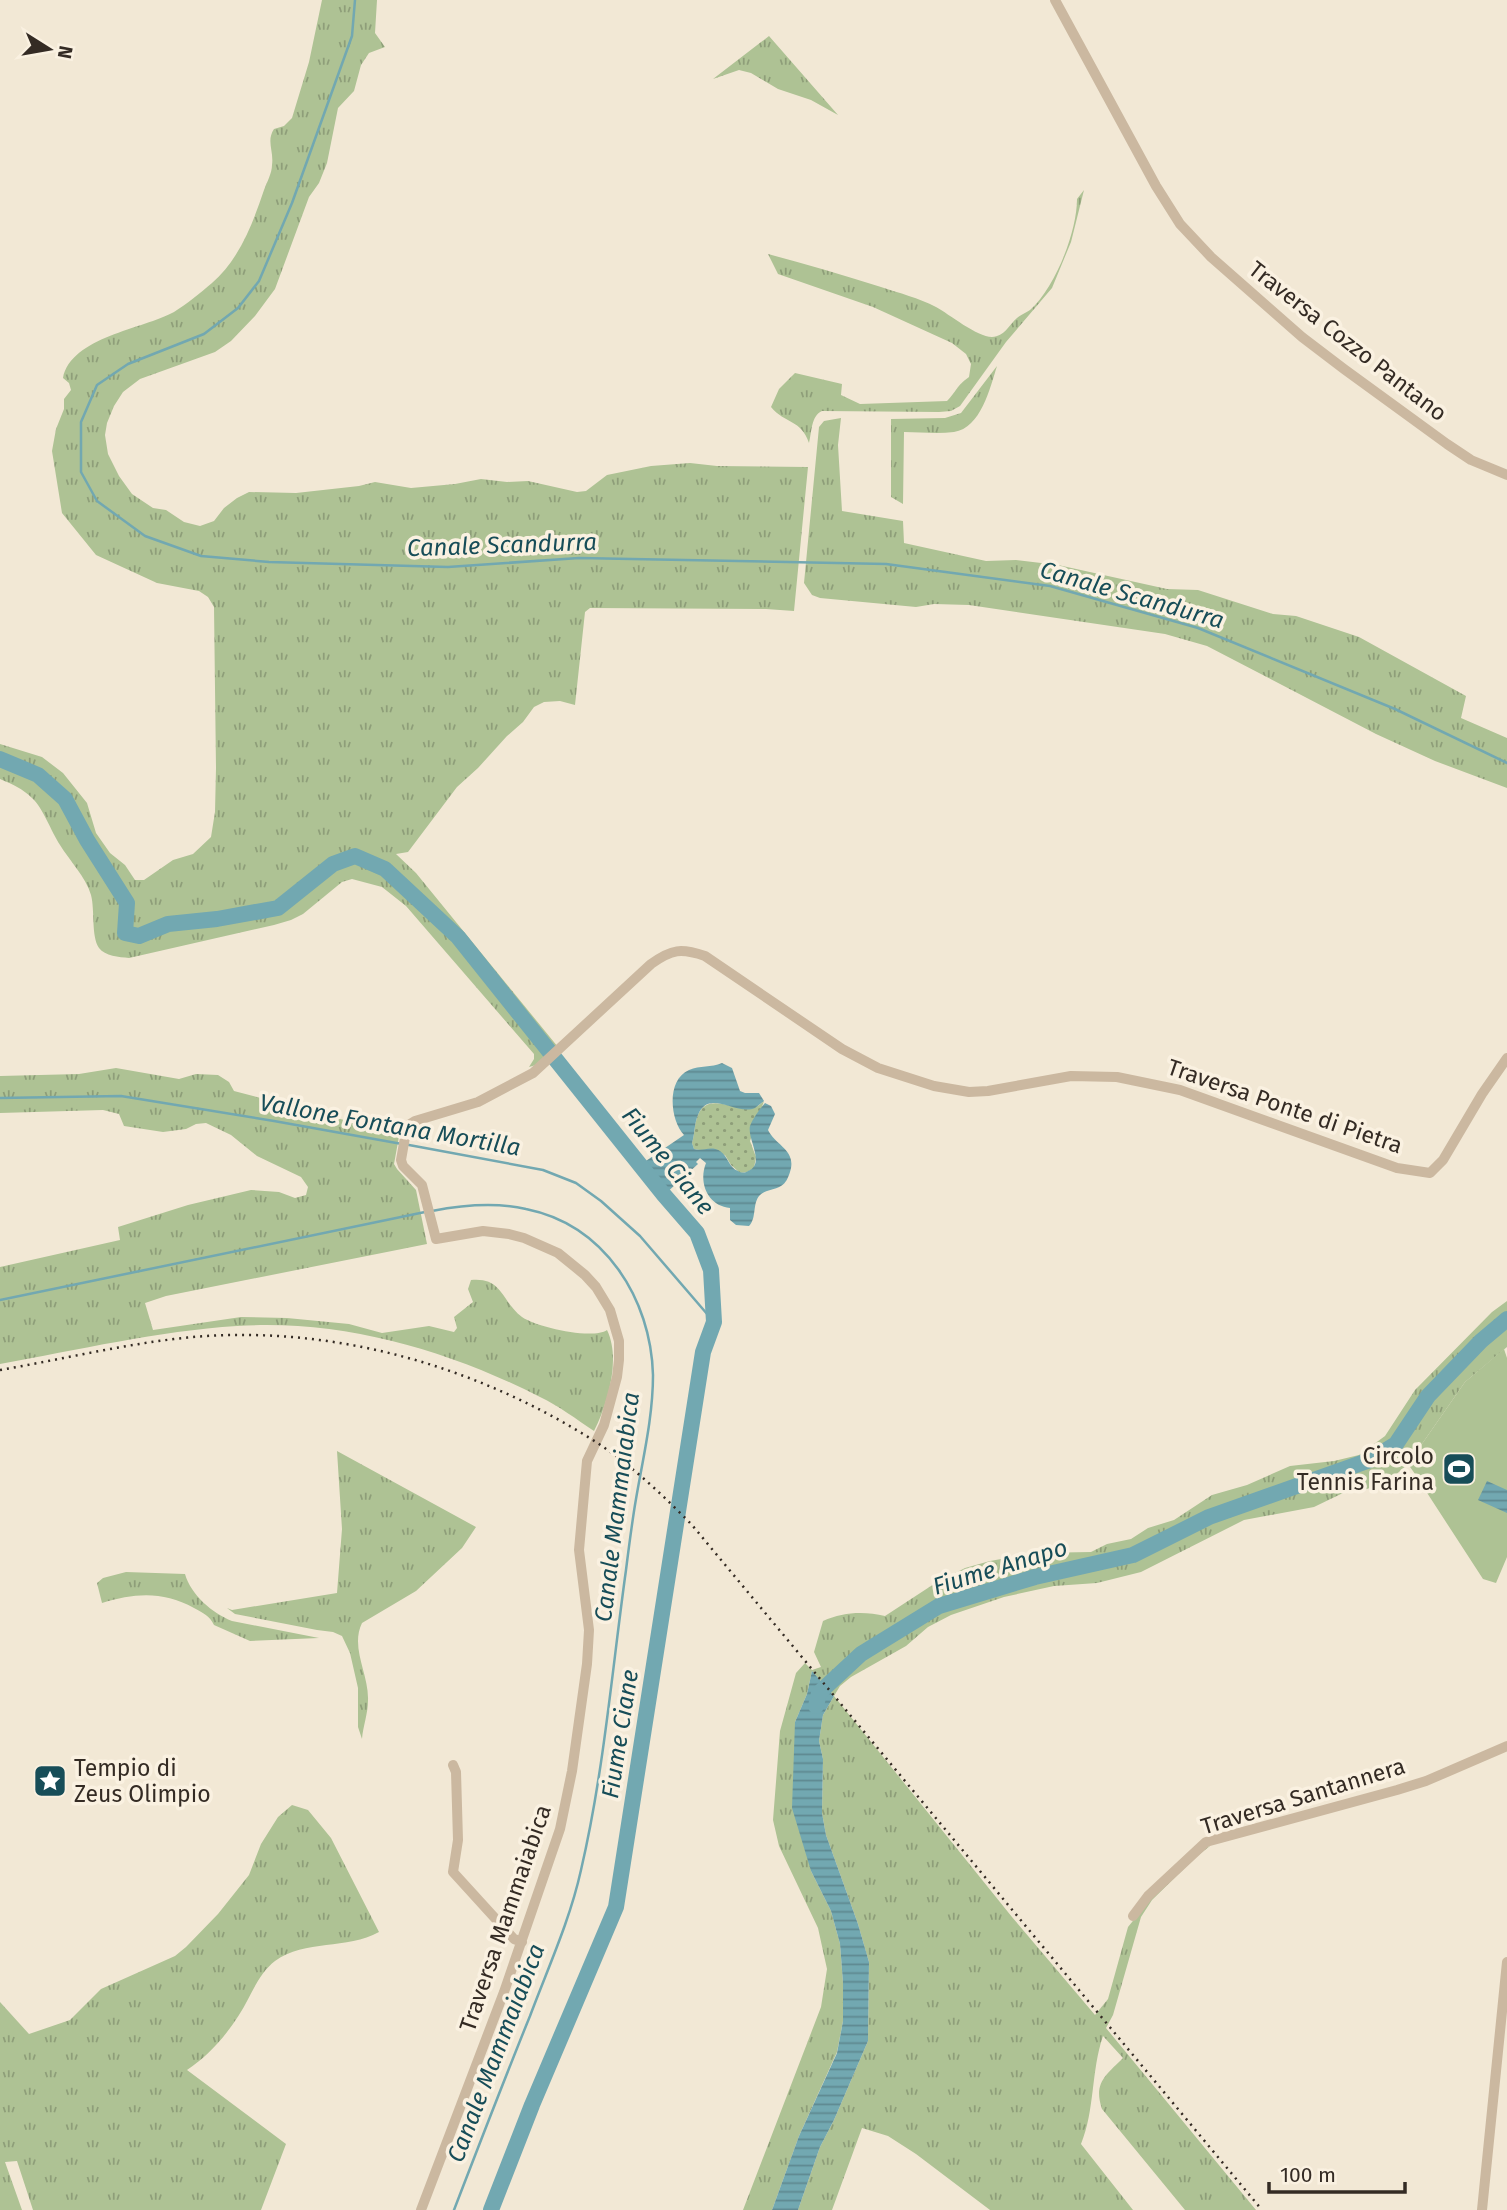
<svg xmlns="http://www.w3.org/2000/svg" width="1507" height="2210" viewBox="0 0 1507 2210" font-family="'Fira Sans',sans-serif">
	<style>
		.grass { fill: url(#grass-tufts) }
		.garden { fill: url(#garden-dots) }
		.pitch { fill: #aec294 }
		.water { fill: url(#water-rules) }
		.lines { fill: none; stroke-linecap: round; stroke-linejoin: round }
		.stream { stroke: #72a8b1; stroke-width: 2.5 }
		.river { stroke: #72a8b1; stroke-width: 16 }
		.minor { stroke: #cbb8a0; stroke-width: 10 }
		.rail { stroke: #342b24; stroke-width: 2.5; stroke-dasharray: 2 5; stroke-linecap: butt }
		.labels { text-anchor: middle; stroke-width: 7; stroke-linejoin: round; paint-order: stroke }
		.street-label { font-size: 23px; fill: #342b24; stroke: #faf1e1 }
		.poi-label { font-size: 23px; fill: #342b24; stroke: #faf1e1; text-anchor: end }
		.water-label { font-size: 24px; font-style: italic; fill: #174d58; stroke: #faf1e1 }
	</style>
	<defs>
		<pattern id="grass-tufts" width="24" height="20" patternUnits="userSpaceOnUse" patternTransform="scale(1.75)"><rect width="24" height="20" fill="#aec294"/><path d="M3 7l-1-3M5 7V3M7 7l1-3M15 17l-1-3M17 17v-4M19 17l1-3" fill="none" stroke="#8e9e79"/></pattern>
		<pattern id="garden-dots" width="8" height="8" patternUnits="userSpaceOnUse" patternTransform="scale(1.75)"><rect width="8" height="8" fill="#aec294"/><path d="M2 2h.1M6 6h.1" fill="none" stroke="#8e9e79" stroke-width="1.8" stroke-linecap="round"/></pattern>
		<pattern id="water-rules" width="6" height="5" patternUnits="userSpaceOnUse" patternTransform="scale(1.75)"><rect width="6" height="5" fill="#72a8b1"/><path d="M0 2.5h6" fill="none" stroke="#5e8990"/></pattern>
	</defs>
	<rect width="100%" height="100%" fill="#f2e8d5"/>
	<path class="grass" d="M 322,0 L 377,0 L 375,33 L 385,47 L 369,53 L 361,65 L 354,91 L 338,108 L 327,163 L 319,183 L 309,197 L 275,289 L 255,316 L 231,341 L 215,352 L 140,379 L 123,392 L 114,406 L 107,423 L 105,435 L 108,454 L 119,476 L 132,494 L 153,508 L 166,510 L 184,522 L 200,526 L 214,521 L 224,508 L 237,498 L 249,492 L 296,493 L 359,486 L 375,482 L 411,488 L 455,484 L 481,479 L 507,482 L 528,481 L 577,492 L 586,491 L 607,475 L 651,466 L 690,463 L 717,466 L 808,467 L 794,611 L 766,609 L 590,608 L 585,612 L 575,705 L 560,701 L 544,702 L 534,707 L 523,722 L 507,736 L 478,768 L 457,787 L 408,852 L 396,854 L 416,873 L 558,1047 L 536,1065 L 529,1067 L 534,1059 L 534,1054 L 406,906 L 382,887 L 352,879 L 342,882 L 303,914 L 291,920 L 274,925 L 129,958 C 119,957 105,956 99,948 C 91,936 95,910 91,895 C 86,877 69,860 60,845 C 51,831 43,808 32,798 C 23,789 12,784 0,779 L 0,744 L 42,757 L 63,773 L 87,803 L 96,833 L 110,853 L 125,865 L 135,880 L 144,880 L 173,860 L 193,854 L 211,837 L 215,812 L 216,768 L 214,607 L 208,597 L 199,591 L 157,583 L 96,555 L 62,513 L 52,451 L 56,429 L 64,409 L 64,399 L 71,390 L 69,383 L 63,378 C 71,337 143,329 174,312 C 187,304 200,293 212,283 C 239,260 253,223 264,190 C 267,182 272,173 272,165 C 274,151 266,141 274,129 L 284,126 L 292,118 L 309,62 Z
		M 769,36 L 838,115 L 811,100 L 778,89 L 751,73 L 739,70 L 713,79 Z
		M 1084,190 L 1071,242 L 1052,288 L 1006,342 L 960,406 L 951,411 L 939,412 L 822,411 C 811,416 812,431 809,443 C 801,419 785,424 771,407 L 779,389 L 795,373 L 842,384 L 841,395 L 860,404 L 947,401 C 957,391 956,386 969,377 L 971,364 L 966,354 L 952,343 L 873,307 L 778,274 L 768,254 C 806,264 843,275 881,287 C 899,293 919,298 936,307 C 949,314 977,337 992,337 C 1005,336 1008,326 1017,318 C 1020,315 1026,313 1030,310 C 1055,288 1077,232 1077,199 Z
		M 997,366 C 990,388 981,428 954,432 C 937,434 920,432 904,432 L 903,504 L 891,497 L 891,419 L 945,418 L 961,413 Z
		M 841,418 L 838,445 L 842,511 L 903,521 L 904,543 L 986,561 L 1016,560 L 1058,565 L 1167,589 L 1198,590 L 1273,614 L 1296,616 L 1359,637 L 1466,696 L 1461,718 L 1507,738 L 1507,788 L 1435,761 L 1376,734 L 1207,646 L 1165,634 L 969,605 L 934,604 L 916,607 L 820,598 L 812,595 L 804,583 L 819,427 L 824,421 Z
		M 116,1068 L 179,1079 L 196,1074 L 218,1075 L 229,1082 L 234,1091 L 363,1125 L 398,1123 L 400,1131 L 394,1164 L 397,1169 L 416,1190 L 427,1244 L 166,1296 L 145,1303 L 153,1330 L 241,1317 L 287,1318 L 349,1324 L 382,1333 L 429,1326 L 454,1332 L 457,1328 L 454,1317 L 473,1302 L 468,1289 L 471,1280 C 503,1277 501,1301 522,1317 C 536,1327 592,1340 607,1330 C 621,1359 608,1403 594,1431 C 576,1419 559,1406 540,1397 C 448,1350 341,1319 237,1326 C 158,1331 78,1350 0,1364 L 0,1267 L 120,1240 L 118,1227 L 188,1205 L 251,1190 L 279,1192 L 295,1198 L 306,1195 L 308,1187 L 301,1177 L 257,1156 L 231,1135 L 206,1123 L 196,1124 L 186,1129 L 163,1132 L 124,1126 L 119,1114 L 103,1110 L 0,1113 L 0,1076 L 79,1074 Z
		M 1507,1301 L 1507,1347 L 1465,1382 L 1408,1464 L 1391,1479 L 1367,1489 L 1343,1493 L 1314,1507 L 1244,1520 L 1141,1572 L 1097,1583 L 1054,1586 L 1004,1597 L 951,1615 L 928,1627 L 906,1646 L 851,1677 L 840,1686 L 834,1696 L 1012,1917 L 1095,2015 L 1108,1999 L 1128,1927 L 1149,1901 L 1200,1849 L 1210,1846 L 1196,1857 L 1152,1900 L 1141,1917 L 1113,2015 L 1106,2028 L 1256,2210 L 1185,2210 L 1102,2109 C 1093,2083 1106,2075 1123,2058 L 1103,2036 C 1091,2071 1095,2110 1081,2144 L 1133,2210 L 990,2210 L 916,2154 L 888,2136 L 862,2128 L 832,2210 L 798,2210 L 820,2147 L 834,2120 L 868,2041 L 869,1962 L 858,1924 L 826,1835 L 822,1813 L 823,1759 L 819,1741 L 823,1715 L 834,1696 L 812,1671 L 807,1694 L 795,1722 L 811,1871 L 831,1911 L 840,1944 L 843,1983 L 843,2021 L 837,2052 L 799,2136 L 772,2210 L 743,2210 L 821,2007 L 827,1969 L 818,1928 L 779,1846 L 773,1820 L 780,1731 L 796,1673 L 805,1663 L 812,1670 L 821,1667 L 814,1652 L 823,1621 C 843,1612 864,1611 885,1616 L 934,1584 L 965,1568 L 990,1561 L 1035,1553 L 1091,1552 L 1107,1544 L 1131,1539 L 1148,1528 L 1174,1520 L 1212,1495 L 1247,1485 L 1290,1466 L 1334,1461 L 1359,1455 L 1385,1436 L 1415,1390 L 1492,1312 Z
		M 337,1451 L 476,1527 L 462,1548 L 416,1591 L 362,1623 C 350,1648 369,1674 368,1700 C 368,1714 363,1726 362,1739 L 358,1727 L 358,1688 L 350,1653 L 342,1636 L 333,1632 L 317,1630 L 235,1614 L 227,1608 L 232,1610 L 337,1593 L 342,1529 Z
		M 126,1572 L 185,1574 C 191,1595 212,1613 232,1621 L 319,1638 L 250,1641 L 214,1625 C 210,1616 203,1613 194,1608 C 163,1591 135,1593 102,1603 L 97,1583 L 103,1578 Z
		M 292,1805 L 308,1810 L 331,1838 L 379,1932 C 347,1950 305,1939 275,1961 C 257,1975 251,1997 239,2015 C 225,2037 208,2056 187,2070 L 286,2144 L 261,2210 L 33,2210 L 17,2161 L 5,2162 L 22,2210 L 0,2210 L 0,2002 L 29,2034 L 70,2020 L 101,1989 L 175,1956 L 186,1947 L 218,1914 L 249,1875 L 261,1844 L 278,1817 Z"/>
	<path class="garden" d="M 764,1101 L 750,1141 L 756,1157 L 754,1168 L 747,1172 L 740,1173 L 731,1165 L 725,1155 L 694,1149 L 692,1143 C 695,1134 694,1124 698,1115 C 709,1090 736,1114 755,1107 C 759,1106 761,1103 764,1101 Z"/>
	<path class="pitch" d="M 1504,1349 L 1507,1358 L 1507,1557 L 1496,1583 L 1483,1579 L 1420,1482 L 1421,1478 L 1419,1474 L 1415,1474 L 1408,1464 L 1465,1382 Z"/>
	<path class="water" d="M 722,1063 L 732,1068 L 740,1091 L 745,1093 L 759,1093 L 764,1101 C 761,1103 758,1106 755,1108 C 736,1116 709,1088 698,1115 C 694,1124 695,1134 692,1143 L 694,1149 C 703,1152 710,1145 720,1151 C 728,1156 729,1168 738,1171 C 741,1173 745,1173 748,1171 C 766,1164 747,1139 750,1126 C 753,1118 760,1109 765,1103 L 771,1106 L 775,1114 L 768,1130 C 776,1146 797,1150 790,1172 C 788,1178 786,1183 781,1186 C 774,1190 765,1190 760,1195 C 752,1203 757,1218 749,1226 L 736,1225 L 730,1220 L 730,1208 C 708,1206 698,1183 706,1163 L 700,1158 L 696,1162 L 698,1164 L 664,1195 L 640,1165 L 684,1135 C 670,1120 666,1080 689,1070 C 700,1065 711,1068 722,1063 Z
		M 1487,1481 L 1507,1490 L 1507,1513 L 1478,1500 Z
		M 812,1671 L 834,1696 L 823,1715 L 819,1741 L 823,1759 L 822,1813 L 826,1835 L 858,1924 L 869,1962 L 868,2041 L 834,2120 L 820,2147 L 798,2210 L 772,2210 L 799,2136 L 837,2053 L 843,2021 L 843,1983 L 840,1944 L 831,1911 L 811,1871 L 792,1808 L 795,1722 L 807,1694 Z"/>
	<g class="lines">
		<path class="stream" d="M 355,0 L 352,36 L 292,203 L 259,281 L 238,308 L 204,334 L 128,364 L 97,385 L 81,422 L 81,472 L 97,501 L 145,536 L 201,556 L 269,562 L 448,567 L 579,558 L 886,564 L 1050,586 L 1198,628 L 1395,709 L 1507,763
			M 0,1098 L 121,1096 L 274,1121 L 402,1144
			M 409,1145 L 543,1170 L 576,1183 L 601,1201 L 640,1236 L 714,1322
			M 432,1211 C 463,1205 495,1202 526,1209 C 605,1225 651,1299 653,1375 C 653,1417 643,1458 636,1499 C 632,1522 629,1546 626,1570 C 612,1670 604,1771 581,1870 C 570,1920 548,1968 530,2016 C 504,2080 479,2145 454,2210
			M 0,1300 L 425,1212"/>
		<path class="river" d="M 0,759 L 38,775 L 65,799 L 87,840 L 127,903 L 125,933 L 139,936 L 168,924 L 217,919 L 278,908 L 333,864 L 355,856 L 385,869 L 458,937 L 664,1195 L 697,1233 L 711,1270 L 714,1322 L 703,1352 L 616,1907 L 532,2105 L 491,2210
			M 816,1706 L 819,1693 L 861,1654 L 939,1606 L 1035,1577 L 1133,1555 L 1209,1517 L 1370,1460 L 1396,1444 L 1428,1396 L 1481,1341 L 1507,1319"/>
		<path class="minor" d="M 1055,0 L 1156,186 L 1180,224 L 1211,257 L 1302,337 L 1344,369 L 1447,444 L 1471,460 L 1507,475
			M 453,1765 L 456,1772 L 458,1840 L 453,1872 L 514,1939 L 522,1942
			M 1133,1916 L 1148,1896 L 1206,1842 L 1397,1790 L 1426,1781 L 1507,1746
			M 421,2210 L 504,1992 L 560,1829 L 572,1771 L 587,1664 L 589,1630 L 579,1550 L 587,1461 L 604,1425 L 617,1377 L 619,1360 L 619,1341 L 610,1310 L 596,1287 L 585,1275 L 558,1253 L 524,1238 L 509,1234 L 483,1231 L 436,1239 L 422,1185 L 403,1166 L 401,1160 L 407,1126 L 415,1121 L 478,1102 L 533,1073 L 651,964 C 672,949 681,948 705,956 L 842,1049 L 878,1068 L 934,1086 L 969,1092 L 988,1091 L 1071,1076 L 1117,1077 L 1180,1090 L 1397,1168 L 1430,1173 L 1443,1160 L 1482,1094 L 1507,1058
			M 1482,2210 L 1507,1962"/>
		<path class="rail" d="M 0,1370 C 64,1359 128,1343 193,1337 C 334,1325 477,1366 596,1442 C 631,1465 663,1495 692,1525 L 1262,2210"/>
	</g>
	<defs>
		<symbol id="stadium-square" viewBox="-11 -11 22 22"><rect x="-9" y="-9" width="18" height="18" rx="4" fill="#174d58" stroke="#faf1e1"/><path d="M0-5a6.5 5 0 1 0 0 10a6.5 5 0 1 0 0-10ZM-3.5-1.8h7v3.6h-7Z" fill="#fff"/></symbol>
		<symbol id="sight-square" viewBox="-11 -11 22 22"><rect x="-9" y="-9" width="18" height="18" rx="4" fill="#174d58" stroke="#faf1e1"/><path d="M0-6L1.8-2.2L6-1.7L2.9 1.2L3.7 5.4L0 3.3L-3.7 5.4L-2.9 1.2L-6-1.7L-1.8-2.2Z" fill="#fff"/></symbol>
	</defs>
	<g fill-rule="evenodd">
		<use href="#stadium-square" x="1440" y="1450" width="38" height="38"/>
		<use href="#sight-square" x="31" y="1762" width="38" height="38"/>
	</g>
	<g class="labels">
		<g class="street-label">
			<text transform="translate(1348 341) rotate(38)" y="8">Traversa Cozzo Pantano</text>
			<text transform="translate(1285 1106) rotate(19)" y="8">Traversa Ponte di Pietra</text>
			<text transform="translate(1303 1796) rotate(-17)" y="8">Traversa Santannera</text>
			<text transform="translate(505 1918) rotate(-71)" y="8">Traversa Mammaiabica</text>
		</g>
		<g class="poi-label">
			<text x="1434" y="1464">Circolo<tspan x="1434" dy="26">Tennis Farina</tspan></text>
			<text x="74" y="1776" text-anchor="start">Tempio di<tspan x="74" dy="26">Zeus Olimpio</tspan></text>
		</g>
		<g class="water-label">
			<text transform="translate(502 545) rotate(-2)" y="8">Canale Scandurra</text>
			<text transform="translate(1132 595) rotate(16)" y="8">Canale Scandurra</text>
			<text transform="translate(390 1125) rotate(10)" y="8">Vallone Fontana Mortilla</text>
			<text transform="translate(668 1161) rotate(51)" y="8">Fiume Ciane</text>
			<text transform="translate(617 1507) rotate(-83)" y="8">Canale Mammaiabica</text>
			<text transform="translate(1000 1567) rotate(-17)" y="8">Fiume Anapo</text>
			<text transform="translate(620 1734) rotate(-81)" y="8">Fiume Ciane</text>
			<text transform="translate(496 2053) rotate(-69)" y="8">Canale Mammaiabica</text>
		</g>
	</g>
	<g transform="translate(49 49) rotate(101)" stroke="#faf1e1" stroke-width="5" paint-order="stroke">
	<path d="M0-5L12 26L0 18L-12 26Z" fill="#342b24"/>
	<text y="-10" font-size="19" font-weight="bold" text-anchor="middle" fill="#342b24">N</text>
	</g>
	<path d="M1269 2182v10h136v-10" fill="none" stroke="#342b24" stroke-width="3.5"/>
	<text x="1280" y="2182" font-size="21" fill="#342b24" stroke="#faf1e1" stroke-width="5" paint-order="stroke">100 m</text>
</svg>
